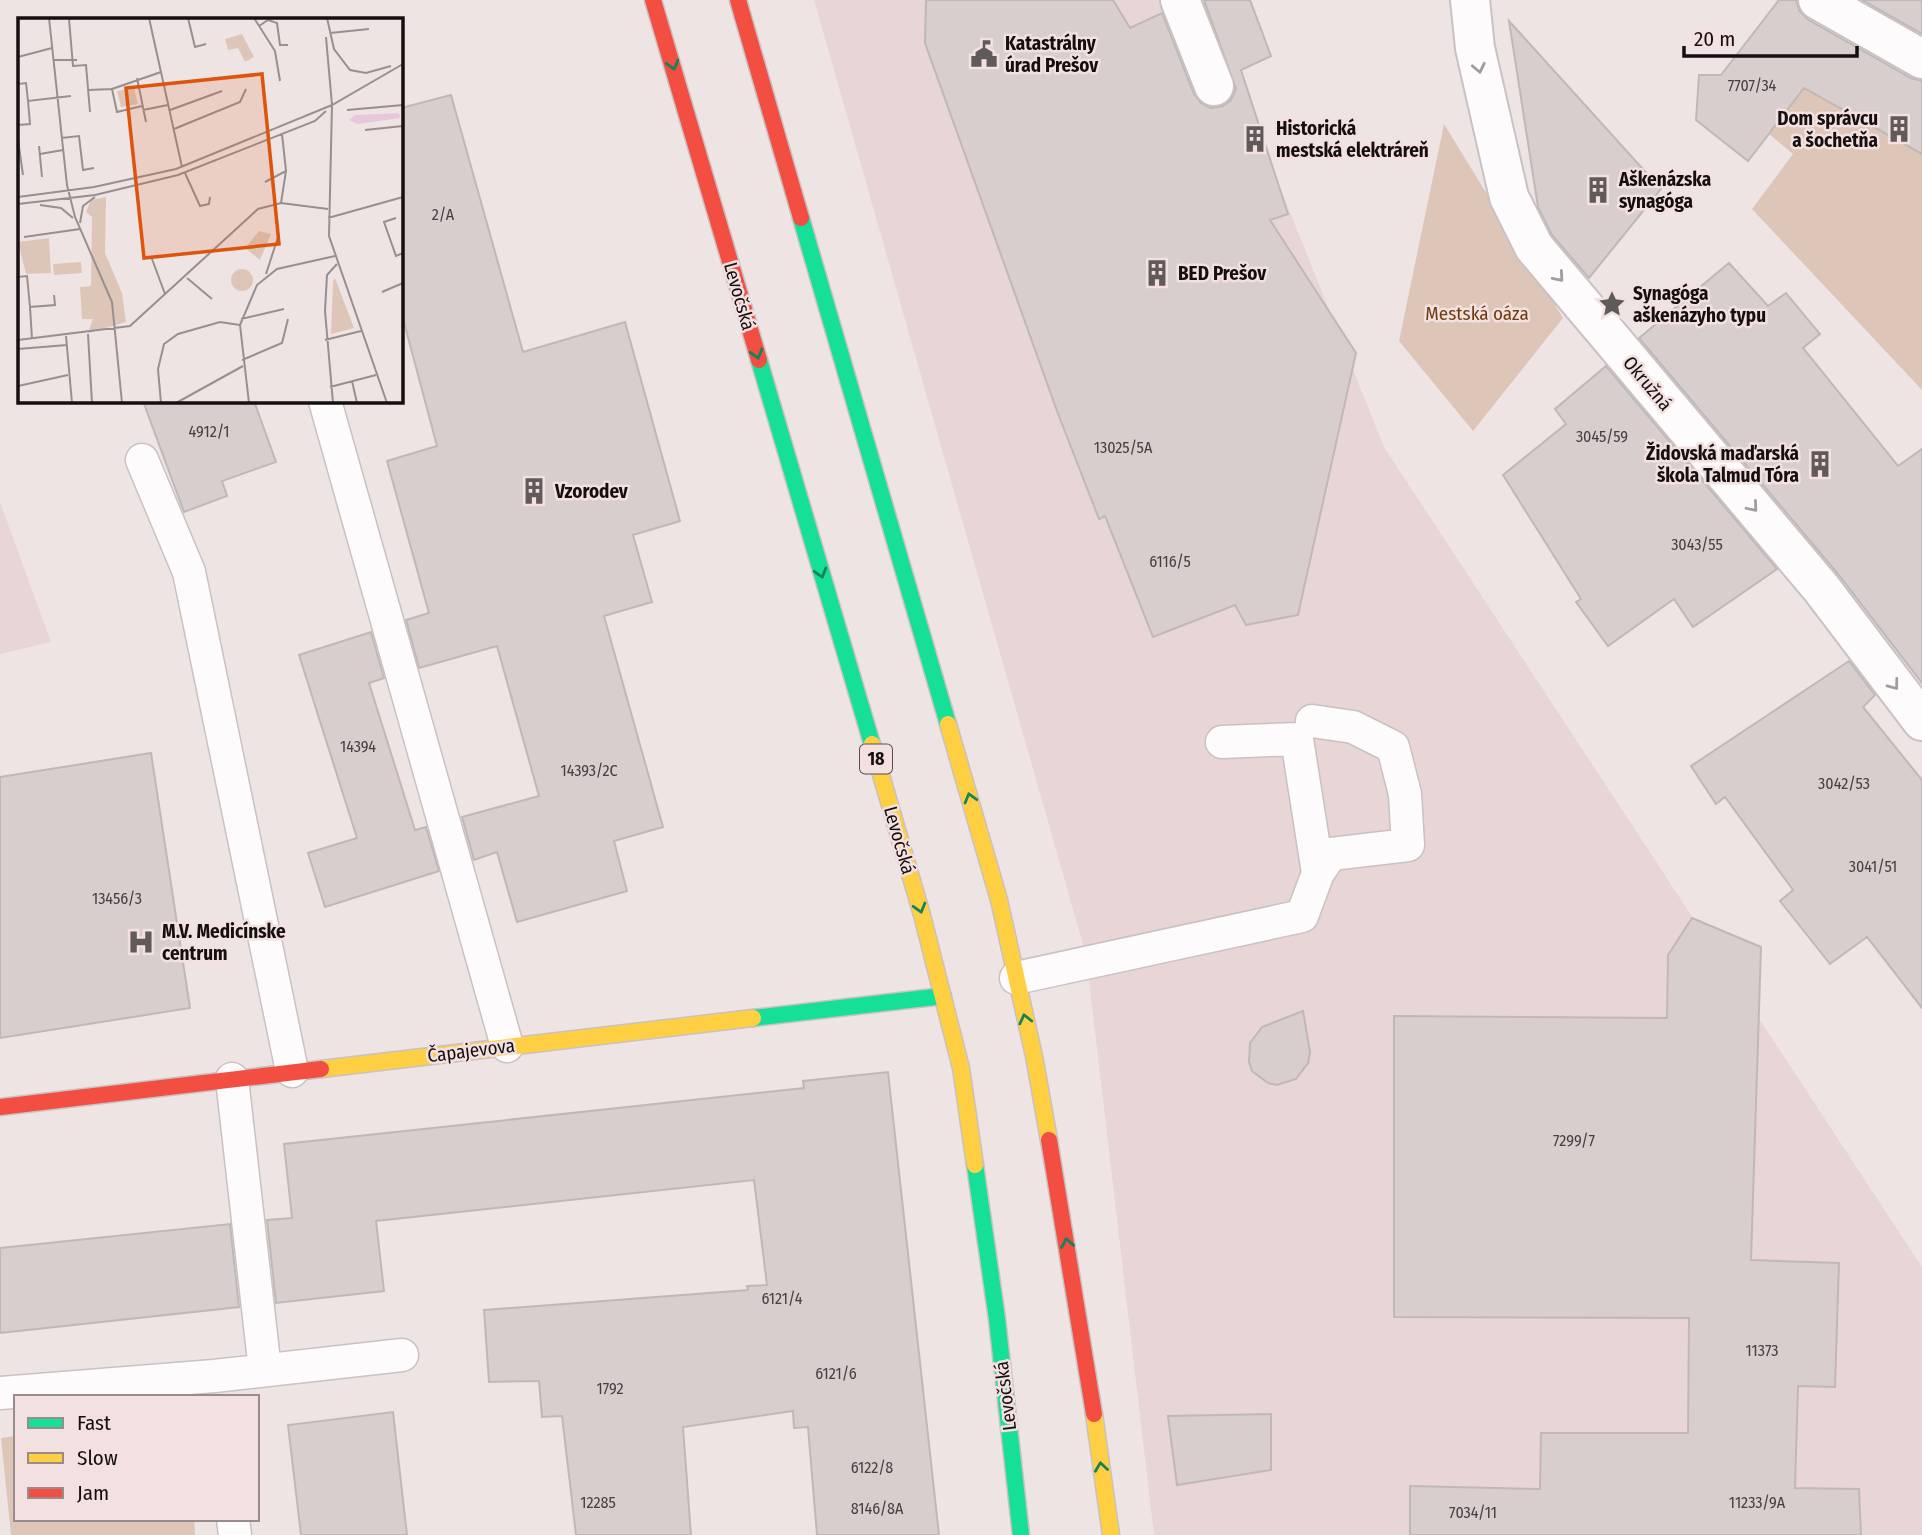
<svg xmlns="http://www.w3.org/2000/svg" width="1922" height="1535" viewBox="0 0 1922 1535" font-family="'Fira Sans Condensed',sans-serif">
	<style>
		.built { fill: #e8d5d5 }
		.green { fill: #ddc6b8 }
		.building { fill: #d7cecd; stroke: #c0b8b7; stroke-width: 2 }
		.lines { fill: none; stroke-linecap: round; stroke-linejoin: round }
		.lane-casing { stroke: #c9c1c2; stroke-width: 35 }
		.street-casing { stroke: #c9c1c2; stroke-width: 42 }
		.fast-casing { stroke: #c9c1c2; stroke-width: 19 }
		.slow-casing { stroke: #c9c1c2; stroke-width: 19 }
		.jam-casing { stroke: #c9c1c2; stroke-width: 19 }
		.lane { stroke: #fdfbfb; stroke-width: 32 }
		.street { stroke: #fdfbfb; stroke-width: 38 }
		.fast { stroke: #16e098; stroke-width: 16 }
		.slow { stroke: #ffcf43; stroke-width: 16 }
		.jam { stroke: #f24e42; stroke-width: 16 }
		.oneway { stroke: #16825a }
		.oneway2 { stroke: #a09d9d }
		.labels { text-anchor: middle; stroke-width: 5; stroke-linejoin: round; paint-order: stroke }
		.number-label { font-size: 16px; fill: #464040 }
		.shield { fill: #f3e0e0; stroke: #584e4e; stroke-width: 2 }
		.shield-label { font-size: 18px; font-weight: bold; fill: #150f0f }
		.poi-label { font-size: 19px; font-weight: bold; fill: #150f0f; stroke: #f3e0e0; text-anchor: start }
		.street-label { font-size: 19px; fill: #150f0f; stroke: #f3e0e0 }
		.park-label { font-size: 19px; fill: #6e3d0f; stroke: #f3e0e0 }
		.inset-road { fill: none; stroke: #988f8f; stroke-width: 2 }
		.view { fill: #dd550c; fill-opacity: 0.15; stroke: #dd550c; stroke-width: 3.5 }
		.inset-edge { fill: none; stroke: #150f0f; stroke-width: 3.5 }
	</style>
	<rect width="100%" height="100%" fill="#efe4e4"/>
	<path class="built" d="M 814,0 L 1205,0 L 1384,447 L 1922,1267 L 1922,1535 L 1154,1535 L 1086,955 Z
		M 0,502 L 51,642 L 0,654 Z"/>
	<path class="green" d="M 1804,88 L 1922,154 L 1922,390 L 1752,209 L 1793,154 L 1769,134 Z
		M 1444,124 L 1563,318 L 1473,431 L 1399,341 Z
		M 16,1436 L 16,1519 L 194,1519 L 195,1535 L 11,1535 L 1,1438 Z"/>
	<path class="building" d="M 926,0 L 1113,0 L 1130,28 L 1162,13 L 1194,94 L 1201,103 L 1211,108 L 1223,106 L 1231,100 L 1236,89 L 1204,0 L 1250,0 L 1271,56 L 1241,70 L 1288,214 L 1270,220 L 1356,353 L 1298,615 L 1246,625 L 1235,605 L 1153,637 L 1105,516 L 1099,519 L 1057,411 L 925,43 Z
		M 1779,0 L 1796,0 L 1799,10 L 1807,19 L 1911,78 L 1922,81 L 1922,154 L 1804,88 L 1748,161 L 1696,120 L 1699,75 L 1721,75 Z
		M 1862,0 L 1922,0 L 1922,34 Z
		M 1509,21 L 1661,189 L 1589,278 L 1552,235 L 1538,207 Z
		M 451,95 L 523,352 L 625,322 L 680,521 L 633,535 L 652,602 L 604,616 L 663,827 L 614,841 L 627,891 L 517,922 L 497,852 L 474,860 L 462,817 L 539,796 L 497,646 L 419,668 L 406,620 L 429,613 L 387,461 L 437,446 L 401,311 L 401,108 Z
		M 1729,263 L 1768,306 L 1786,293 L 1820,334 L 1803,348 L 1898,466 L 1922,449 L 1922,683 L 1838,574 L 1639,338 Z
		M 1606,366 L 1777,569 L 1693,627 L 1674,599 L 1608,646 L 1576,602 L 1581,599 L 1503,475 L 1566,424 L 1555,409 Z
		M 143,401 L 254,401 L 276,462 L 222,481 L 227,496 L 184,512 Z
		M 371,632 L 384,678 L 369,683 L 415,830 L 426,827 L 439,871 L 325,907 L 308,853 L 357,838 L 299,655 Z
		M 1849,661 L 1875,695 L 1863,707 L 1922,780 L 1922,1008 L 1867,937 L 1830,964 L 1780,901 L 1793,890 L 1725,797 L 1716,804 L 1691,766 Z
		M 151,753 L 190,1008 L 0,1038 L 0,777 Z
		M 1692,918 L 1761,947 L 1751,1260 L 1839,1263 L 1835,1387 L 1798,1386 L 1795,1488 L 1859,1489 L 1861,1535 L 1410,1535 L 1410,1486 L 1540,1489 L 1541,1433 L 1688,1433 L 1689,1318 L 1394,1317 L 1394,1016 L 1667,1018 L 1668,955 Z
		M 1303,1011 L 1310,1052 L 1308,1063 L 1296,1079 L 1277,1085 L 1268,1083 L 1252,1071 L 1249,1062 L 1250,1043 L 1262,1027 Z
		M 888,1072 L 939,1535 L 817,1535 L 808,1427 L 794,1428 L 793,1411 L 683,1427 L 691,1535 L 576,1535 L 562,1416 L 542,1417 L 539,1381 L 489,1382 L 484,1310 L 748,1290 L 747,1286 L 767,1285 L 754,1180 L 376,1221 L 384,1291 L 276,1303 L 267,1220 L 292,1218 L 284,1144 L 804,1088 L 803,1081 Z
		M 230,1224 L 239,1307 L 0,1333 L 0,1248 Z
		M 393,1412 L 407,1535 L 301,1535 L 288,1425 Z
		M 1271,1414 L 1271,1470 L 1177,1485 L 1168,1416 Z"/>
	<g class="lines">
		<defs>
			<path id="lane" d="M 325,401 L 507,1046
				M 142,460 L 189,572 L 292,1071
				M 1222,742 L 1297,739 L 1318,873
				M 1016,978 L 1302,916 L 1318,873 L 1331,854 L 1408,845 L 1405,794 L 1393,747 L 1353,727 L 1312,721
				M 232,1079 L 265,1370
				M 0,1393 L 214,1376 L 402,1355
				M 233,1519 L 235,1535"/>
			<path id="street" d="M 1180,0 L 1214,86
				M 1470,0 L 1475,48 L 1509,197 L 1534,247 L 1821,588 L 1922,721
				M 1818,0 L 1922,59"/>
			<path id="fast" d="M 801,218 L 948,724
				M 759,360 L 872,744
				M 753,1018 L 943,996
				M 975,1165 L 997,1319 L 1021,1535"/>
			<path id="slow" d="M 948,724 L 999,900 L 1034,1056 L 1049,1140
				M 872,744 L 922,915 L 961,1068 L 975,1165
				M 321,1069 L 753,1018
				M 1094,1414 L 1111,1535"/>
			<path id="jam" d="M 653,0 L 759,360
				M 738,0 L 801,218
				M 0,1107 L 321,1069
				M 1049,1140 L 1094,1414"/>
		</defs>
		<use href="#lane" class="lane-casing"/>
		<use href="#street" class="street-casing"/>
		<use href="#fast" class="fast-casing"/>
		<use href="#slow" class="slow-casing"/>
		<use href="#jam" class="jam-casing"/>
		<use href="#lane" class="lane"/>
		<use href="#street" class="street"/>
		<use href="#fast" class="fast"/>
		<use href="#slow" class="slow"/>
		<use href="#jam" class="jam"/>
	</g>
	<defs><path id="oneway-chevron" d="M-2-3.5L2.5 0L-2 3.5" fill="none" stroke-width="1.6" stroke-linecap="round" stroke-linejoin="round" transform="scale(1.75)"/></defs>
	<g class="oneway">
		<use href="#oneway-chevron" transform="translate(673 65) rotate(74)"/>
		<use href="#oneway-chevron" transform="translate(757 354) rotate(74)"/>
		<use href="#oneway-chevron" transform="translate(821 573) rotate(74)"/>
		<use href="#oneway-chevron" transform="translate(970 798) rotate(-106)"/>
		<use href="#oneway-chevron" transform="translate(920 908) rotate(74)"/>
		<use href="#oneway-chevron" transform="translate(1025 1019) rotate(-103)"/>
		<use href="#oneway-chevron" transform="translate(1067 1243) rotate(-100)"/>
		<use href="#oneway-chevron" transform="translate(1101 1467) rotate(-98)"/>
	</g>
	<g class="oneway2">
		<use href="#oneway-chevron" transform="translate(1479 68) rotate(78)"/>
		<use href="#oneway-chevron" transform="translate(1559 277) rotate(49)"/>
		<use href="#oneway-chevron" transform="translate(1753 507) rotate(50)"/>
		<use href="#oneway-chevron" transform="translate(1894 685) rotate(53)"/>
	</g>
	<defs>
		<symbol id="civic-bare" viewBox="-9 -9 18 18"><path d="M-.6-6.5H3V-4.5H.6V-3L4-1V1h2V6H-6V1h2V-1L-.6-3ZM-1.2 2.5V6h2.4V2.5Z" fill="#615a5a" stroke="#f3e0e0" stroke-width="2.5" paint-order="stroke"/></symbol>
		<symbol id="building-bare" viewBox="-9 -9 18 18"><path d="M-4-6H4V6H1V3H-1V6H-4ZM-2.5-4.3h1.7v1.8h-1.7ZM.8-4.3h1.7v1.8H.8ZM-2.5-1h1.7V.8h-1.7ZM.8-1h1.7V.8H.8Z" fill="#615a5a" stroke="#f3e0e0" stroke-width="2.5" paint-order="stroke"/></symbol>
		<symbol id="sight-bare" viewBox="-9 -9 18 18"><path d="M0-6L1.8-2.2L6-1.7L2.9 1.2L3.7 5.4L0 3.3L-3.7 5.4L-2.9 1.2L-6-1.7L-1.8-2.2Z" fill="#615a5a" stroke="#f3e0e0" stroke-width="2.5" paint-order="stroke"/></symbol>
		<symbol id="hospital-bare" viewBox="-9 -9 18 18"><path d="M-5-5h3v3.5h4V-5h3V5h-3V1.5h-4V5h-3Z" fill="#615a5a" stroke="#f3e0e0" stroke-width="2.5" paint-order="stroke"/></symbol>
	</defs>
	<g fill-rule="evenodd">
		<use href="#civic-bare" x="965" y="35" width="38" height="38"/>
		<use href="#building-bare" x="1880" y="110" width="38" height="38"/>
		<use href="#building-bare" x="1236" y="120" width="38" height="38"/>
		<use href="#building-bare" x="1579" y="171" width="38" height="38"/>
		<use href="#building-bare" x="1138" y="254" width="38" height="38"/>
		<use href="#sight-bare" x="1593" y="285" width="38" height="38"/>
		<use href="#building-bare" x="1801" y="445" width="38" height="38"/>
		<use href="#building-bare" x="515" y="472" width="38" height="38"/>
		<use href="#hospital-bare" x="122" y="923" width="38" height="38"/>
	</g>
	<g class="labels">
		<g class="number-label">
			<text x="1752" y="91">7707/34</text>
			<text x="443" y="220">2/A</text>
			<text x="209" y="437">4912/1</text>
			<text x="1602" y="442">3045/59</text>
			<text x="1123" y="453">13025/5A</text>
			<text x="1697" y="550">3043/55</text>
			<text x="1170" y="567">6116/5</text>
			<text x="358" y="752">14394</text>
			<text x="589" y="776">14393/2C</text>
			<text x="1844" y="789">3042/53</text>
			<text x="1873" y="872">3041/51</text>
			<text x="117" y="904">13456/3</text>
			<text x="1574" y="1146">7299/7</text>
			<text x="782" y="1304">6121/4</text>
			<text x="1762" y="1356">11373</text>
			<text x="836" y="1379">6121/6</text>
			<text x="610" y="1394">1792</text>
			<text x="872" y="1473">6122/8</text>
			<text x="598" y="1508">12285</text>
			<text x="1757" y="1508">11233/9A</text>
			<text x="877" y="1514">8146/8A</text>
			<text x="1473" y="1518">7034/11</text>
		</g>
		<rect class="shield" x="860" y="744.5" width="32" height="29" rx="5"/>
		<g class="shield-label">
			<text x="876" y="765">18</text>
		</g>
		<g class="poi-label">
			<text x="1005" y="50">Katastrálny<tspan x="1005" dy="22">úrad Prešov</tspan></text>
			<text x="1878" y="125" text-anchor="end">Dom správcu<tspan x="1878" dy="22">a šochetňa</tspan></text>
			<text x="1276" y="135">Historická<tspan x="1276" dy="22">mestská elektráreň</tspan></text>
			<text x="1619" y="186">Aškenázska<tspan x="1619" dy="22">synagóga</tspan></text>
			<text x="1178" y="280">BED Prešov</text>
			<text x="1633" y="300">Synagóga<tspan x="1633" dy="22">aškenázyho typu</tspan></text>
			<text x="1799" y="460" text-anchor="end">Židovská maďarská<tspan x="1799" dy="22">škola Talmud Tóra</tspan></text>
			<text x="555" y="498">Vzorodev</text>
			<text x="162" y="938">M.V. Medicínske<tspan x="162" dy="22">centrum</tspan></text>
		</g>
		<g class="street-label">
			<text transform="translate(740 296) rotate(74)" y="7">Levočská</text>
			<text transform="translate(1648 383) rotate(50)" y="7">Okružná</text>
			<text transform="translate(900 840) rotate(74)" y="7">Levočská</text>
			<text transform="translate(471 1050) rotate(-7)" y="7">Čapajevova</text>
			<text transform="translate(1005 1396) rotate(-97)" y="7">Levočská</text>
		</g>
		<g class="park-label">
			<text x="1477" y="320">Mestská oáza</text>
		</g>
	</g>
	<g transform="translate(18 18)">
		<rect width="385" height="385" fill="#efe4e4"/>
		<path d="M 224,16 L 236,39 L 227,44 L 220,30 L 210,32 L 207,21 ZM 116,70 L 120,86 L 103,89 L 99,73 ZM 88,179 L 87,235 L 104,275 L 108,304 L 70,315 L 75,301 L 64,301 L 62,269 L 73,268 L 74,199 L 68,194 L 73,182 ZM 241,213 L 253,216 L 242,242 L 227,230 ZM 31,220 L 33,255 L 8,256 L 0,224 ZM 63,244 L 64,255 L 36,257 L 35,246 ZM213 262a11 11 0 1 1 22 0a11 11 0 1 1-22 0ZM 317,260 L 336,310 L 313,316 L 315,263 Z" fill="#ddc6b8"/>
		<path d="M 381,95 L 382,100 L 340,106 L 331,102 L 337,97 Z" fill="#e7c7dc"/>
		<path class="inset-road" d="M 31,0 L 49,167 L 57,199 L 94,284 L 104,385M 57,0 L 51,1 L 55,48 L 68,47 L 72,94M 131,0 L 164,149M 170,0 L 177,29 L 188,26M 236,0 L 257,33 L 262,63M 309,0 L 316,31 L 332,52 L 348,55 L 373,48M 241,8 L 250,2 L 259,5 L 262,27 L 270,27M 312,15 L 351,11M 308,19 L 314,87M 0,39 L 34,30M 35,42 L 59,42M 119,60 L 128,104M 0,66 L 8,65 L 10,83 L 53,78M 70,72 L 94,71M 314,87 L 311,218 L 369,385M 124,88 L 99,94 L 94,71 L 143,54M 125,92 L 150,87M 152,92 L 204,73M 329,92 L 385,87M 0,107 L 12,106 L 10,83M 156,111 L 222,84 L 228,71M 347,112 L 385,108M 43,120 L 61,118 L 65,152 L 76,150M 0,122 L 5,157M 21,128 L 24,159M 22,136 L 45,132M 167,155 L 182,188 L 191,186 L 192,179M 247,164 L 268,153M 0,179 L 76,169 L 158,151 L 314,87 L 385,46M 263,185 L 268,153 L 264,116M 0,186 L 77,177 L 160,157 L 297,103 L 308,93M 22,187 L 43,190 L 55,200M 310,200 L 385,179M 378,200 L 366,204 L 378,238 L 385,235M 62,205 L 65,188 L 77,179M 6,219 L 62,211M 134,241 L 147,276M 248,256 L 261,216M 0,259 L 9,258 L 12,289M 169,260 L 194,281M 364,274 L 385,265M 223,301 L 266,291M 70,316 L 74,385M 48,318 L 54,385M 14,321 L 12,289 L 37,287 L 36,277M 0,322 L 112,308 L 240,191 L 263,185 L 310,191M 307,322 L 343,313M 0,331 L 49,327M 224,342 L 264,325 L 270,301M 334,363 L 339,385M 0,368 L 50,357M 312,369 L 358,357M 143,385 L 140,351 L 146,326 L 160,316 L 202,304 L 222,307M 158,385 L 225,348M 231,385 L 222,307 L 239,267 L 259,251 L 317,238M 315,385 L 307,293 L 309,257 L 319,246"/>
		<path class="view" d="M 244,56 L 261,226 L 126,240 L 108,70 Z"/>
		<rect width="385" height="385" class="inset-edge"/>
	</g>
	<rect x="14" y="1395" width="245" height="126" fill="#f3e0e0" stroke="#9a8c8c" stroke-width="2"/>
	<rect x="28" y="1418" width="35" height="10" fill="#16e098" stroke="#9a8c8c" stroke-width="2"/>
	<text x="77" y="1430" font-size="21" fill="#150f0f">Fast</text>
	<rect x="28" y="1453" width="35" height="10" fill="#ffcf43" stroke="#9a8c8c" stroke-width="2"/>
	<text x="77" y="1465" font-size="21" fill="#150f0f">Slow</text>
	<rect x="28" y="1488" width="35" height="10" fill="#f24e42" stroke="#9a8c8c" stroke-width="2"/>
	<text x="77" y="1500" font-size="21" fill="#150f0f">Jam</text>
	<path d="M1684 46v10h173v-10" fill="none" stroke="#150f0f" stroke-width="3.5"/>
	<text x="1694" y="46" font-size="21" fill="#150f0f" stroke="#f3e0e0" stroke-width="5" paint-order="stroke">20 m</text>
</svg>
